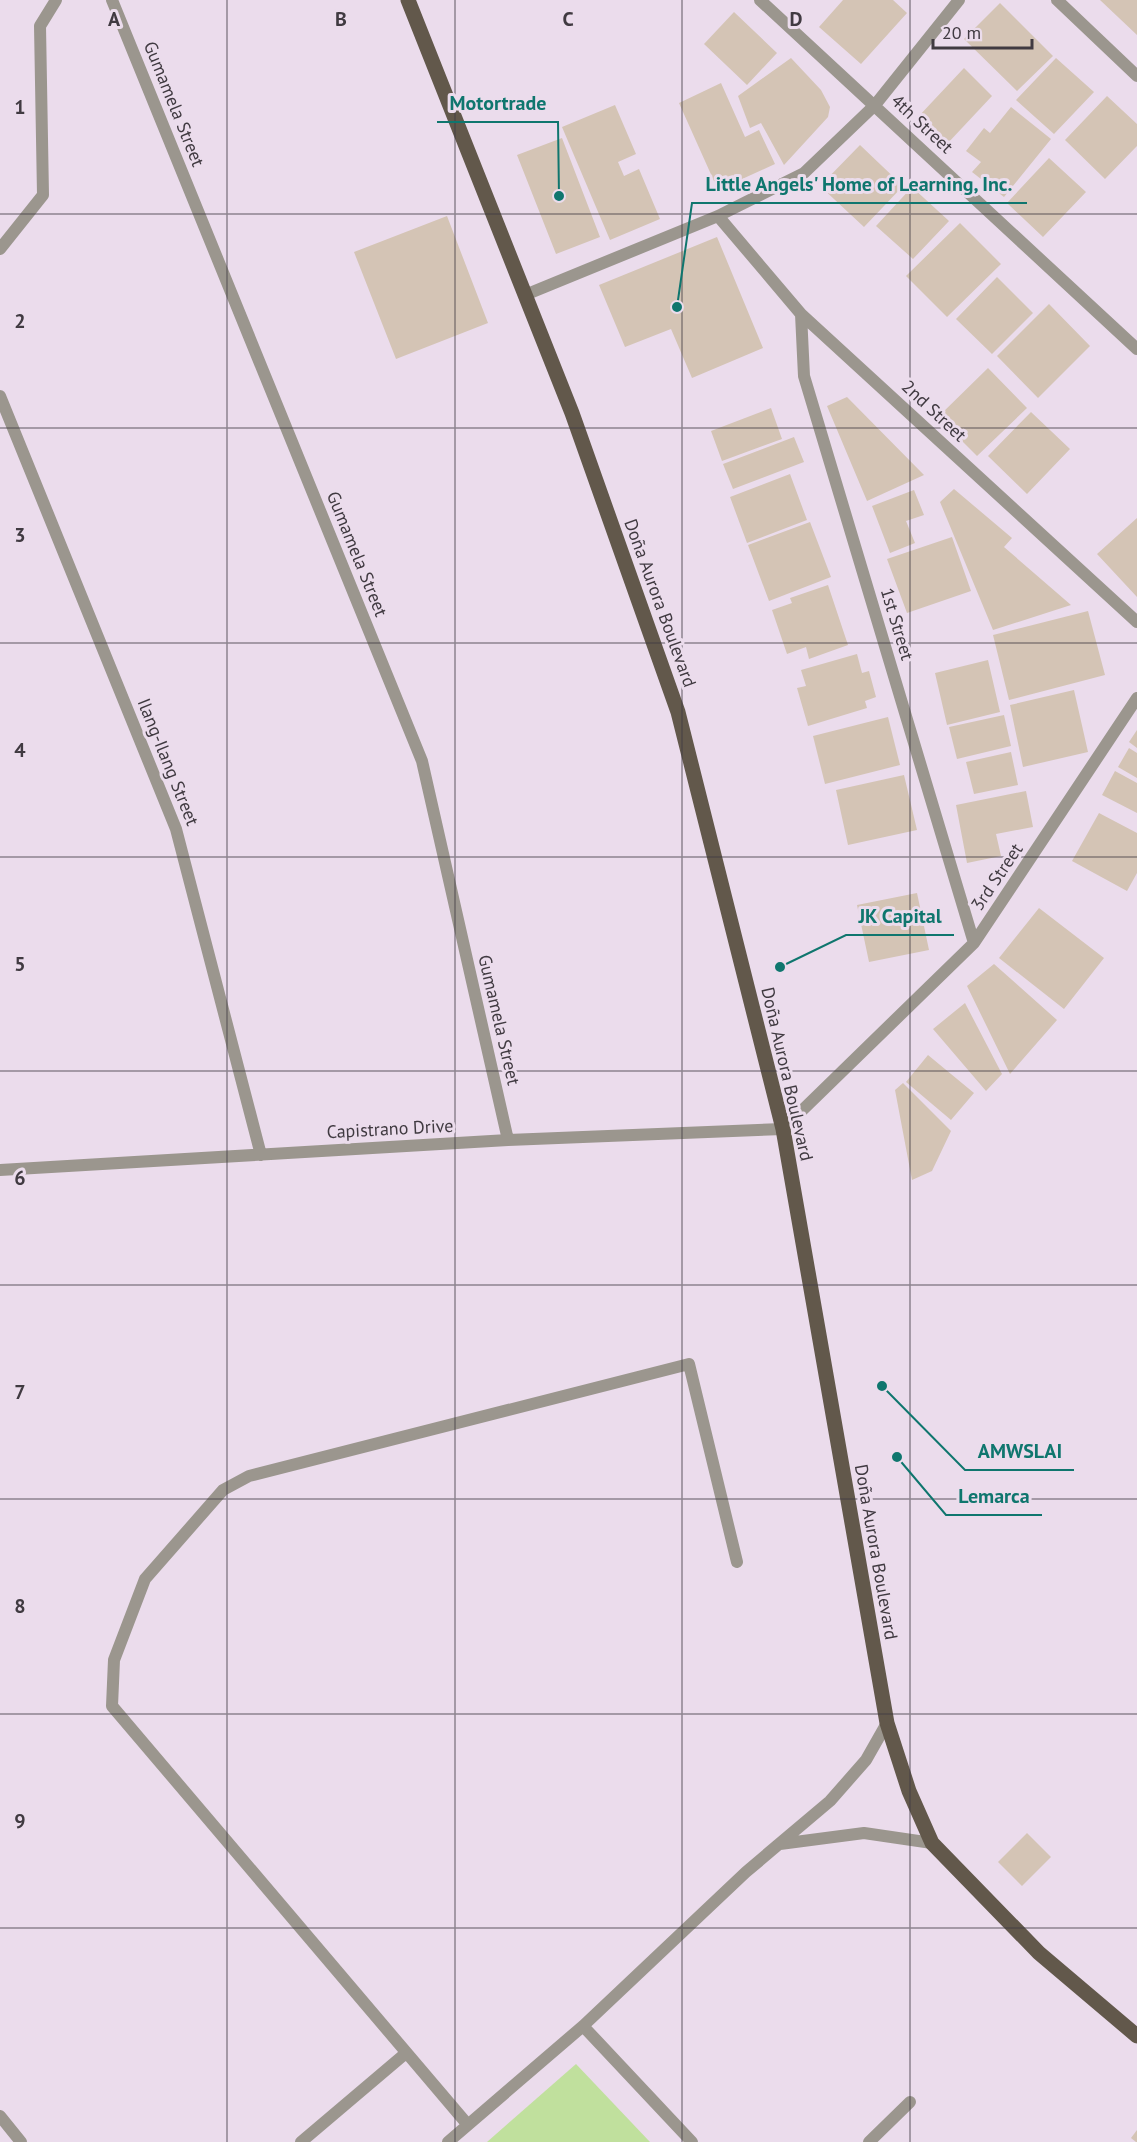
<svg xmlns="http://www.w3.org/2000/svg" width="1137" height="2142" viewBox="0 0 1137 2142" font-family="'PT Sans',sans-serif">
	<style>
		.green { fill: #c0e09d }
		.building { fill: #d4c4b5 }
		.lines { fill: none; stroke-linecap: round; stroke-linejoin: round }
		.service { stroke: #9b968e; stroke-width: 12 }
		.minor { stroke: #9b968e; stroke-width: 12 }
		.primary { stroke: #62584b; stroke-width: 15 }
		.grid { fill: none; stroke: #403a41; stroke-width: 1.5; stroke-opacity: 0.55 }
		.labels { text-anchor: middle; stroke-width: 6; stroke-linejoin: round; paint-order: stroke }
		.street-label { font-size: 18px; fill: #403a41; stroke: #ebdcec }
		.grid-label { font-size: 20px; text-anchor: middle; font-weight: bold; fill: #403a41; stroke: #ebdcec; stroke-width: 6; stroke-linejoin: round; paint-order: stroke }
		.leader { fill: none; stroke: #0f766e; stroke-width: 2 }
		.callout-dot { fill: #0f766e; stroke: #ebdcec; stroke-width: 2 }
		.callout-label { font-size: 20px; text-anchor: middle; font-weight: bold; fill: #0f766e; stroke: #ebdcec; stroke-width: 6; stroke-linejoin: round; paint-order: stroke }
	</style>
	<rect width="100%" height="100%" fill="#ebdcec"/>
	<path class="green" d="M 576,2064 L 650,2142 L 487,2142 Z"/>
	<path class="building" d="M 843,0 L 893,0 L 907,13 L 861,64 L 819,27 Z
		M 1100,0 L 1137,0 L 1137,35 Z
		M 1000,3 L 1053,56 L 1017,91 L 964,39 Z
		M 734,12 L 777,53 L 747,85 L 704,44 Z
		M 791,58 L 821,90 L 830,107 L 828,117 L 784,165 L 761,123 L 750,128 L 738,96 Z
		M 1056,58 L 1094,92 L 1054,134 L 1016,100 Z
		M 964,68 L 992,96 L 947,144 L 918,117 Z
		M 721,83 L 745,137 L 759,130 L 775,164 L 718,190 L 679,103 Z
		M 1107,96 L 1137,124 L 1137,146 L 1105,179 L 1065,140 Z
		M 615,105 L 636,154 L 618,162 L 624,176 L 639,169 L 660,219 L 610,240 L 562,127 Z
		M 1011,107 L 1051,139 L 1004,197 L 972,172 L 981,162 L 966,151 L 984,128 L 990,133 Z
		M 562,138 L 600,237 L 556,254 L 517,155 Z
		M 860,145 L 903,186 L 864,227 L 820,186 Z
		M 1049,158 L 1086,192 L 1043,237 L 1007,203 Z
		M 912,187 L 949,221 L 913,259 L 876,226 Z
		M 447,216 L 488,323 L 396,359 L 354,252 Z
		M 960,223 L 1001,264 L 947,317 L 906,276 Z
		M 717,237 L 763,348 L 692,378 L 671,329 L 625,347 L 599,285 Z
		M 997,277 L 1033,313 L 992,354 L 956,319 Z
		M 1049,304 L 1090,346 L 1038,398 L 997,356 Z
		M 988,368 L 1027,408 L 977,456 L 938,417 Z
		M 847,397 L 924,475 L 867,501 L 827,406 Z
		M 771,408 L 782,439 L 722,461 L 711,431 Z
		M 1031,412 L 1070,449 L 1027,494 L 988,456 Z
		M 794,437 L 804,462 L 733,489 L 723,464 Z
		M 790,474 L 807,520 L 747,543 L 730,497 Z
		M 954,489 L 1012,538 L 1004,547 L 1071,605 L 993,630 L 940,502 Z
		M 914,490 L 924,515 L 906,521 L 915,543 L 890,553 L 872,506 Z
		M 1137,518 L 1137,597 L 1097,554 Z
		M 810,522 L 831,577 L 769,601 L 748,545 Z
		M 952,537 L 971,591 L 907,613 L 887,559 Z
		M 828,585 L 848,645 L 809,659 L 806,647 L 787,654 L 772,610 L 792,603 L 790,598 Z
		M 1088,611 L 1105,675 L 1009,700 L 993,635 Z
		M 857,654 L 862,673 L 869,671 L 876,697 L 865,701 L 867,708 L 808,726 L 797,688 L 806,686 L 801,670 Z
		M 988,660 L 1000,712 L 947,725 L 935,673 Z
		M 1074,690 L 1088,752 L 1023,767 L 1010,705 Z
		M 1004,715 L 1011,746 L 957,759 L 949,727 Z
		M 888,717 L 900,765 L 825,784 L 813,736 Z
		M 1137,730 L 1137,748 L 1129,742 Z
		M 1129,748 L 1137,753 L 1137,778 L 1118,767 Z
		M 1011,752 L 1018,785 L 974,794 L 966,762 Z
		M 1115,771 L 1137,783 L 1137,813 L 1102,795 Z
		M 904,775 L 917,830 L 848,845 L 836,790 Z
		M 1026,791 L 1033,827 L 996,834 L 1001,856 L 967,863 L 956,805 Z
		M 1099,813 L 1137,833 L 1137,873 L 1127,891 L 1072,861 Z
		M 917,893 L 929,950 L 869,962 L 857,905 Z
		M 1039,908 L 1104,958 L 1064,1009 L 999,958 Z
		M 994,964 L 1057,1020 L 1010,1074 L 967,986 Z
		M 965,1003 L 1002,1074 L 986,1091 L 933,1029 Z
		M 928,1055 L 974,1093 L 951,1120 L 906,1082 Z
		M 903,1083 L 951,1131 L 932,1171 L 912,1180 L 895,1090 Z
		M 1027,1833 L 1051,1857 L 1022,1886 L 998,1862 Z
		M 1137,2130 L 1137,2142 L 1136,2142 L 1131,2138 Z"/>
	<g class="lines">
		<path class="service" d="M 780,1844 L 864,1833 L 932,1843
			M 583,2026 L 692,2142
			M 0,2116 L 21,2142
			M 468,2125 L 112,1706 L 114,1660 L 145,1579 L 223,1490 L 249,1476 L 689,1364 L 737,1562
			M 301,2142 L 406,2053
			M 448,2142 L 583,2026 L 746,1872 L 830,1801 L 866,1760 L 887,1723
			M 869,2142 L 910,2102"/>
		<path class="minor" d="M 112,0 L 422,761 L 508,1140
			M 760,0 L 1137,349
			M 1057,0 L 1137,76
			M 718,216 L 801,314 L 1137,622
			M 0,249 L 43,195 L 40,26 L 56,0
			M 525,295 L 718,216 L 804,173 L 875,105 L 959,0
			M 801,314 L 804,376 L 974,943
			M 0,396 L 176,829 L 261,1155
			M 0,1170 L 508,1140 L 783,1129 L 974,943 L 1137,698"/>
		<path class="primary" d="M 408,0 L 572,413 L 678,712 L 783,1129 L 887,1723 L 909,1791 L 932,1843 L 1039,1953 L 1137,2036"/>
	</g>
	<path class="grid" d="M 227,0 L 227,2142M 455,0 L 455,2142M 682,0 L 682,2142M 910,0 L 910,2142M 0,214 L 1137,214M 0,428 L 1137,428M 0,643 L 1137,643M 0,857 L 1137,857M 0,1071 L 1137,1071M 0,1285 L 1137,1285M 0,1499 L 1137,1499M 0,1714 L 1137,1714M 0,1928 L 1137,1928"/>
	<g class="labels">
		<g class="street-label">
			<text transform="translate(174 104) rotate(68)" y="6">Gumamela Street</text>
			<text transform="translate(922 124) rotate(43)" y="6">4th Street</text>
			<text transform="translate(934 411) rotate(43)" y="6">2nd Street</text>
			<text transform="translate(357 554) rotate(68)" y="6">Gumamela Street</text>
			<text transform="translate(660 603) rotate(70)" y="6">Doña Aurora Boulevard</text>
			<text transform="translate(897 624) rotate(73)" y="6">1st Street</text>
			<text transform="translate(168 762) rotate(68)" y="6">Ilang-Ilang Street</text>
			<text transform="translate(997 877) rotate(-56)" y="6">3rd Street</text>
			<text transform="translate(499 1020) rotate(77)" y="6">Gumamela Street</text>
			<text transform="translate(787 1074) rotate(77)" y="6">Doña Aurora Boulevard</text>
			<text transform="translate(390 1129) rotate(-3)" y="6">Capistrano Drive</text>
			<text transform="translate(876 1552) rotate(80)" y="6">Doña Aurora Boulevard</text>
		</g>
	</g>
	<g class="grid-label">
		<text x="114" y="26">A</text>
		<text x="341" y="26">B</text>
		<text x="568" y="26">C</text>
		<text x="796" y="26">D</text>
		<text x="20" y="114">1</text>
		<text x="20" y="328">2</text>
		<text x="20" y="542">3</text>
		<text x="20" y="757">4</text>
		<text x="20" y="971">5</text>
		<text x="20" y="1185">6</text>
		<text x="20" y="1399">7</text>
		<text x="20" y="1613">8</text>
		<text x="20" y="1828">9</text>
	</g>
	<path class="leader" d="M559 196L558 122H437M677 307L692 203H1027M780 967L846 935H954M882 1386L965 1470H1074M897 1457L946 1515H1042"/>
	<g class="callout-dot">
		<circle cx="559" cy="196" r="6"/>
		<circle cx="677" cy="307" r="6"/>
		<circle cx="780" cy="967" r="6"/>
		<circle cx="882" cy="1386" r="6"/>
		<circle cx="897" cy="1457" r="6"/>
	</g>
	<g class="callout-label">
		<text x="498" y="110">Motortrade</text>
		<text x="859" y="191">Little Angels' Home of Learning, Inc.</text>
		<text x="900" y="923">JK Capital</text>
		<text x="1020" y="1458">AMWSLAI</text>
		<text x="994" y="1503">Lemarca</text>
	</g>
	<path d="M933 39v9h99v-9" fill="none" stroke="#403a41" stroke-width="3"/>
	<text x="942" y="39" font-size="18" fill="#403a41" stroke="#ebdcec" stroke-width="4.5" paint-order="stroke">20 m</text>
</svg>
